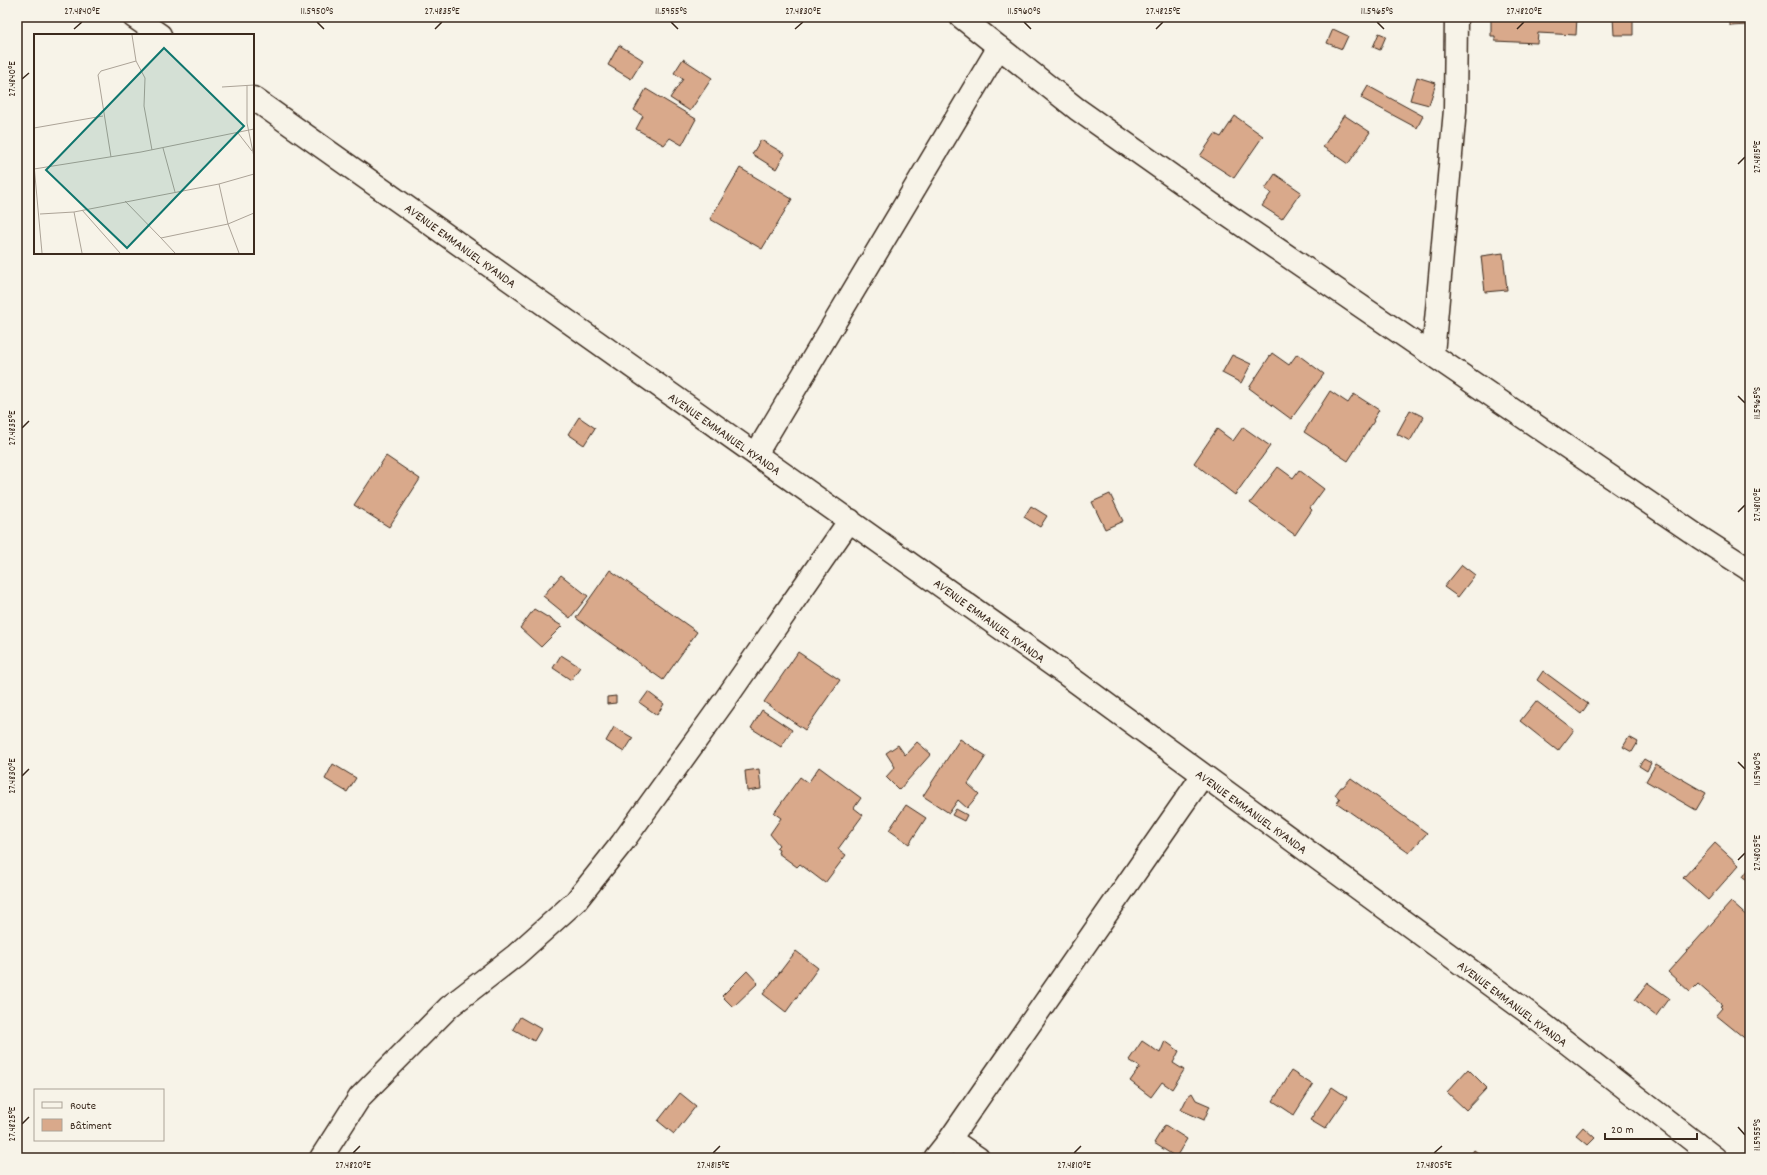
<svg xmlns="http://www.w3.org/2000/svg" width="1767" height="1175" viewBox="0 0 1767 1175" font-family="Dekko,sans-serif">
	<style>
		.building { fill: #d9a98b; stroke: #3b2a1e }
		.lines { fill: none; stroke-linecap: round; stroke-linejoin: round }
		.street-casing { stroke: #3b2a1e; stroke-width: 25 }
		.street { stroke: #f7f3e8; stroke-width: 22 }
		.ticks { fill: none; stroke: #3b2a1e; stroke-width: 1.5 }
		.labels { text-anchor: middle; stroke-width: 3.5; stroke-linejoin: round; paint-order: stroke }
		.street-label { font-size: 13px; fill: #3b2a1e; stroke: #f7f3e8 }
		.inset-road { fill: none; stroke: #aca397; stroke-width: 1 }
		.view { fill: #0f766e; fill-opacity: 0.15; stroke: #0f766e; stroke-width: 2 }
		.inset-edge { fill: none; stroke: #3b2a1e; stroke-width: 2 }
		.neatline { fill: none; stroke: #3b2a1e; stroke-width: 1.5 }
		.ticks-label { font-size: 10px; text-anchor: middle; fill: #3b2a1e }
	</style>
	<rect width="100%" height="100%" fill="#f7f3e8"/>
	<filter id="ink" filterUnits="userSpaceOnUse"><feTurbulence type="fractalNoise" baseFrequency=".025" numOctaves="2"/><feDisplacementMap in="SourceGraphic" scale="8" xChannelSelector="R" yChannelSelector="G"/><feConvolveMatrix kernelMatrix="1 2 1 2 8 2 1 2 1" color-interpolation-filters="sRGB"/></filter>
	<g filter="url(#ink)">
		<path class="building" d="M 1491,17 L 1577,17 L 1576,35 L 1538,33 L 1537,43 L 1495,41 L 1495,36 L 1491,36 Z
			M 1613,17 L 1633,17 L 1633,35 L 1614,35 Z
			M 1730,17 L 1750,17 L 1750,25 L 1730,26 Z
			M 1333,29 L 1348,36 L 1342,49 L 1327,43 Z
			M 1379,33 L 1386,36 L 1380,50 L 1373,47 Z
			M 619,45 L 643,60 L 631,79 L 608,65 Z
			M 683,59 L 712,78 L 690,111 L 670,98 L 683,79 L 674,73 Z
			M 1417,77 L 1436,83 L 1429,105 L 1410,100 Z
			M 1368,86 L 1423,116 L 1417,128 L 1361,98 Z
			M 646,89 L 696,119 L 682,145 L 670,138 L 664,145 L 636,129 L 643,116 L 634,110 Z
			M 1344,115 L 1370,132 L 1348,164 L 1323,147 Z
			M 1235,116 L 1263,136 L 1234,178 L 1200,156 L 1215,134 L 1221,137 Z
			M 761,140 L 785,154 L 776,169 L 752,154 Z
			M 740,168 L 792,199 L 762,249 L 710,219 Z
			M 1275,174 L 1301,192 L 1282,219 L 1262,206 L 1271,193 L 1265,189 Z
			M 1503,253 L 1507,290 L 1485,292 L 1481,256 Z
			M 1272,353 L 1289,365 L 1297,354 L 1324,374 L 1291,419 L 1249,388 Z
			M 1232,355 L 1251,364 L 1241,383 L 1222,373 Z
			M 1330,391 L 1348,403 L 1354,394 L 1379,410 L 1373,420 L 1374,421 L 1348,461 L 1304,432 Z
			M 1410,410 L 1424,417 L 1410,441 L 1397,434 Z
			M 579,417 L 595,428 L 584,445 L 568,434 Z
			M 1243,427 L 1270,446 L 1235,495 L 1194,463 L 1217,429 L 1233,441 Z
			M 386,456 L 420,479 L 389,527 L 354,505 Z
			M 1278,467 L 1293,478 L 1299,470 L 1324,489 L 1310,508 L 1312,510 L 1295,535 L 1250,503 Z
			M 1110,494 L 1123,521 L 1105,529 L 1092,502 Z
			M 1031,506 L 1047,516 L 1040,527 L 1024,517 Z
			M 1462,565 L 1475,575 L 1458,597 L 1444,587 Z
			M 610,570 L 697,632 L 663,680 L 576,618 Z
			M 561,575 L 588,596 L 570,618 L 543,596 Z
			M 534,609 L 562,626 L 541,647 L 520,628 Z
			M 798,652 L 840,680 L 805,730 L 764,702 Z
			M 561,655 L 580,667 L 571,680 L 553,668 Z
			M 1543,671 L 1588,704 L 1581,714 L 1537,680 Z
			M 648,692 L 664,704 L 657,715 L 640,703 Z
			M 616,696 L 616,703 L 607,704 L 607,697 Z
			M 1536,701 L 1574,730 L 1558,751 L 1520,721 Z
			M 762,710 L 792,730 L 781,747 L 751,728 Z
			M 614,727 L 633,738 L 624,752 L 606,741 Z
			M 1629,737 L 1638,742 L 1632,752 L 1623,747 Z
			M 960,739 L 986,756 L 968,784 L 979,794 L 967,808 L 958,800 L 949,813 L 923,796 Z
			M 917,742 L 931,754 L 899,790 L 886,777 L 895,767 L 886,753 L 898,745 L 905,755 Z
			M 1644,759 L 1651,763 L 1647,771 L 1639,766 Z
			M 333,764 L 356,778 L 347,792 L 325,779 Z
			M 1656,764 L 1706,793 L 1696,810 L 1646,781 Z
			M 819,767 L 861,798 L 854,808 L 863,815 L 838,849 L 846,855 L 825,883 L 800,864 L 797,867 L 778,853 L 779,850 L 776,848 L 779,845 L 770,834 L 781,818 L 774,813 L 800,777 L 808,783 Z
			M 759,769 L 761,789 L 747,791 L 745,771 Z
			M 1351,778 L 1427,833 L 1409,853 L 1337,803 L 1340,799 L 1335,795 L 1341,787 L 1343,787 Z
			M 906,805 L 926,818 L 909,844 L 889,830 Z
			M 956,809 L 967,815 L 964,821 L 952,815 Z
			M 1715,843 L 1739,865 L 1708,900 L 1683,878 Z
			M 1750,867 L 1750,882 L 1743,877 Z
			M 1731,902 L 1750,919 L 1750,1039 L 1748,1041 L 1716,1015 L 1722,1008 L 1720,1006 L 1722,1005 L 1698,984 L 1690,992 L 1668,972 Z
			M 796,951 L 818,968 L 786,1012 L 763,994 Z
			M 747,971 L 758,983 L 733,1007 L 722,996 Z
			M 1648,983 L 1669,998 L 1656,1016 L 1635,1000 Z
			M 520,1017 L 541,1029 L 534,1041 L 513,1029 Z
			M 1142,1041 L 1160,1053 L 1165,1041 L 1179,1051 L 1173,1063 L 1184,1070 L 1172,1089 L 1162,1082 L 1151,1097 L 1130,1081 L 1140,1067 L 1129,1060 Z
			M 1468,1069 L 1487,1088 L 1466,1110 L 1447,1092 Z
			M 1291,1071 L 1313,1085 L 1294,1115 L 1273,1101 Z
			M 1332,1087 L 1347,1097 L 1325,1129 L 1310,1120 Z
			M 680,1093 L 696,1106 L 674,1134 L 658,1121 Z
			M 1192,1093 L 1196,1100 L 1210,1106 L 1204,1120 L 1181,1110 L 1188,1096 Z
			M 1165,1125 L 1187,1139 L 1176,1157 L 1154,1143 Z
			M 1583,1127 L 1595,1138 L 1588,1145 L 1576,1135 Z
			M 1474,1150 L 1485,1158 L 1468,1158 Z"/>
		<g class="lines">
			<defs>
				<path id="street" d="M 134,17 L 160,35
					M 961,17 L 1077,109 L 1220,210 L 1699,537 L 1750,570
					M 253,98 L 1064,673 L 1530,1014 L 1715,1158
					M 1433,354 L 1455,110 L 1456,17
					M 756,454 L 999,47
					M 950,1139 L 978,1158
					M 321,1158 L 360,1097 L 449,1007 L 516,955 L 576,901 L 622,843 L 725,700 L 850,520
					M 935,1158 L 950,1139 L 1203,775"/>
			</defs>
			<use href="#street" class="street-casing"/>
			<use href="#street" class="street"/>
		</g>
	</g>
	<path class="ticks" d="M 317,22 L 324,29M 671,22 L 678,29M 1024,22 L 1031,29M 1377,22 L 1384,29M 74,29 L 82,22M 435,29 L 442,22M 795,29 L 803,22M 1156,29 L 1163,22M 1517,29 L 1524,22M 22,79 L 29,73M 1738,164 L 1745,157M 1738,396 L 1745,403M 22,428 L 29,421M 1738,512 L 1745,505M 1738,762 L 1745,769M 22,776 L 29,769M 1738,860 L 1745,853M 22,1124 L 29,1117M 1738,1127 L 1745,1135M 353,1153 L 360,1146M 713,1153 L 720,1146M 1074,1153 L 1081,1146M 1434,1153 L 1442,1146"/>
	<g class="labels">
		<g class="street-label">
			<text transform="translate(461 245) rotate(36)" y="5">AVENUE EMMANUEL KYANDA</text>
			<text transform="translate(725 433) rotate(35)" y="5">AVENUE EMMANUEL KYANDA</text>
			<text transform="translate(990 620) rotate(36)" y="5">AVENUE EMMANUEL KYANDA</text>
			<text transform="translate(1252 811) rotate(36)" y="5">AVENUE EMMANUEL KYANDA</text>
			<text transform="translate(1513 1003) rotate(37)" y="5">AVENUE EMMANUEL KYANDA</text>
		</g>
	</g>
	<g transform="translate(34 34)">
		<rect width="220" height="220" fill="#f7f3e8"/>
		<path class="inset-road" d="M 102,27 L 111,44 L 110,72 L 118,116M 213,52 L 213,89 L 220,123M 188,53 L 220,51M 0,94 L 69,82M 204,99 L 218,117M 129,114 L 141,158M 77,123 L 64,41 L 67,37 L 102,27 L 98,1M 0,131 L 8,219M 0,135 L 107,118 L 220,95M 185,150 L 194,190 L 220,179M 91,167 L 127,204 L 194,190 L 205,219M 48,176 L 86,219M 40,178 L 48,219M 6,180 L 40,178 L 185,150 L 220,140M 127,204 L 141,219"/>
		<path class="view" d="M 130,14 L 210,92 L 93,214 L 12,136 Z"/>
		<rect width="220" height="220" class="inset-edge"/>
	</g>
	<rect width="1767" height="1175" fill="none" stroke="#f7f3e8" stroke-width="44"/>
	<rect x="34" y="1089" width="130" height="52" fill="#f7f3e8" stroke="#aca397"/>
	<rect x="42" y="1102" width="20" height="6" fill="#f7f3e8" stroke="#aca397"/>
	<text x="70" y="1109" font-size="12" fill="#3b2a1e">Route</text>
	<rect x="42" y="1119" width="20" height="12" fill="#d9a98b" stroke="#aca397"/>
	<text x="70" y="1129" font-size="12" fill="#3b2a1e">Bâtiment</text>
	<path d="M1605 1133v6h92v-6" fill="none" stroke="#3b2a1e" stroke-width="2"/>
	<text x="1611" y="1133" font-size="12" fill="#3b2a1e" stroke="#f7f3e8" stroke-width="3" paint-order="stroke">20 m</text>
	<rect x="22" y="22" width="1723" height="1131" class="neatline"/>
	<g class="ticks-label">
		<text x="82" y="14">27.4840°E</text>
		<text x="317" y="14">11.5950°S</text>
		<text x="442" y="14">27.4835°E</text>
		<text x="671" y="14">11.5955°S</text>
		<text x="803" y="14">27.4830°E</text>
		<text x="1024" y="14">11.5960°S</text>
		<text x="1163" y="14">27.4825°E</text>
		<text x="1377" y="14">11.5965°S</text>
		<text x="1524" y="14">27.4820°E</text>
		<text transform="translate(11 79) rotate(-90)" y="4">27.4840°E</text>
		<text transform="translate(1756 157) rotate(-90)" y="4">27.4815°E</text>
		<text transform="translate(1756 403) rotate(-90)" y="4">11.5965°S</text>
		<text transform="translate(11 428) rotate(-90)" y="4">27.4835°E</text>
		<text transform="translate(1756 505) rotate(-90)" y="4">27.4810°E</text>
		<text transform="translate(1756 769) rotate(-90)" y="4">11.5960°S</text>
		<text transform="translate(11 776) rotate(-90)" y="4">27.4830°E</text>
		<text transform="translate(1756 853) rotate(-90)" y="4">27.4805°E</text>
		<text transform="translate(11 1124) rotate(-90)" y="4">27.4825°E</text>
		<text transform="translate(1756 1135) rotate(-90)" y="4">11.5955°S</text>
		<text x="353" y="1168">27.4820°E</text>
		<text x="713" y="1168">27.4815°E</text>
		<text x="1074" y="1168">27.4810°E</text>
		<text x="1434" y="1168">27.4805°E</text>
	</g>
</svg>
